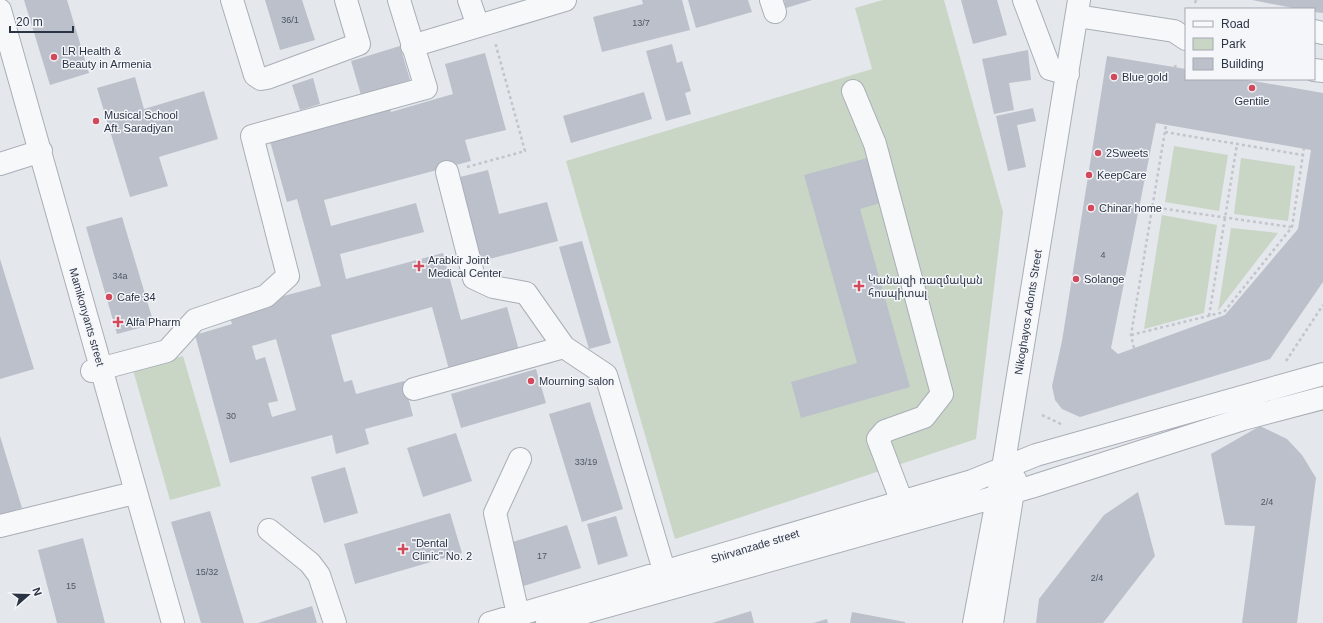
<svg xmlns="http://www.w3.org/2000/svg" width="1323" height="623" viewBox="0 0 1323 623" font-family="Arial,'Noto Sans Armenian',sans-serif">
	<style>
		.green { fill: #c9d6c5 }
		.building { fill: #bbc0ca; fill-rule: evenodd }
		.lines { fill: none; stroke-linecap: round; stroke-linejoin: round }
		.minor-casing { stroke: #a9aeb7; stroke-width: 24 }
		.path { stroke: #c2c5cb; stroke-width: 2.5; stroke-dasharray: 3 3; stroke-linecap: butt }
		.minor { stroke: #f7f8fa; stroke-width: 22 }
		.poi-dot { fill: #d1495b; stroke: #f4f6f9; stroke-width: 1.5 }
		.labels { text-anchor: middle; stroke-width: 3; stroke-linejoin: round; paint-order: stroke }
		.number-label { font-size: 9px; fill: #4f5766 }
		.poi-label { font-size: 11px; fill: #2b3445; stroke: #f4f6f9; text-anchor: start }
		.street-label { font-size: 11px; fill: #2b3445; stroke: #f4f6f9 }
	</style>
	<rect width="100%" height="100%" fill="#e4e7ec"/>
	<path class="green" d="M 883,0 L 944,0 L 1003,212 L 976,439 L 675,539 L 566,161 L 872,69 L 855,8 Z
		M 1174,146 L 1228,155 L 1219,211 L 1165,202 Z
		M 1241,158 L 1295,166 L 1288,221 L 1234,214 Z
		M 1162,215 L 1217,225 L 1204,313 L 1144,329 Z
		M 1231,228 L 1278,233 L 1218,311 Z
		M 183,356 L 221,486 L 170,500 L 133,370 Z"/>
	<path class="building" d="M 24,0 L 67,0 L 89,73 L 50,85 Z
		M 265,0 L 302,0 L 315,40 L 280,50 Z
		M 642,0 L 682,0 L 690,30 L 602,52 L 593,17 L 643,4 Z
		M 688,0 L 748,0 L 752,12 L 696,28 Z
		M 784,0 L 812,0 L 786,8 Z
		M 961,0 L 997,0 L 1007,35 L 973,44 Z
		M 1252,0 L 1323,0 L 1323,13 L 1314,12 L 1314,9 L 1298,9 Z
		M 672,44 L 677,63 L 682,61 L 691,91 L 685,93 L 691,114 L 666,121 L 646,51 Z
		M 400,46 L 410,80 L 361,95 L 351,61 Z
		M 1028,50 L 1031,80 L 1009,83 L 1014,110 L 994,114 L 982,59 Z
		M 485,53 L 506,130 L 465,140 L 471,161 L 324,200 L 331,226 L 416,203 L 424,232 L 340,254 L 346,279 L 443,253 L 461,320 L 507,307 L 520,354 L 450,373 L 432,307 L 331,335 L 344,382 L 352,380 L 356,394 L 404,381 L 413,416 L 365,429 L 369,444 L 336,454 L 332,435 L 230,463 L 195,335 L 232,324 L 228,311 L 321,286 L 297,199 L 287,202 L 268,134 L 387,102 L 391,112 L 453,94 L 445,64 ZM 276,339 L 296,410 L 272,417 L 268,403 L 278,401 L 265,357 L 256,360 L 252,346 Z
		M 1107,56 L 1186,69 L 1186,79 L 1242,79 L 1323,93 L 1323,282 L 1270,359 L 1080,417 L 1062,409 L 1055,400 L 1052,386 L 1062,341 ZM 1156,123 L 1311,150 L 1298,229 L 1225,315 L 1118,354 L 1111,348 Z
		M 135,77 L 144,109 L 204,91 L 218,139 L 159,157 L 168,186 L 130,197 L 97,88 Z
		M 313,78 L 320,104 L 300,110 L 292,85 Z
		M 644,92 L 652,119 L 571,143 L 563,116 Z
		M 1033,108 L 1036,121 L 1017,125 L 1026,167 L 1008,171 L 996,116 Z
		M 867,158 L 880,203 L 860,209 L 910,387 L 801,418 L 791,382 L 857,363 L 804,175 Z
		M 488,170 L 499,214 L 547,202 L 558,241 L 478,262 L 456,178 Z
		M 122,217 L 154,324 L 117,334 L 86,227 Z
		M 582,241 L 611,343 L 589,349 L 559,247 Z
		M 0,259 L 34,369 L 0,379 Z
		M 536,369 L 546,403 L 461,428 L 451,394 Z
		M 590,402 L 623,509 L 582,522 L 549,414 Z
		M 1260,426 L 1287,439 L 1302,455 L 1316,478 L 1297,623 L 1242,623 L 1255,526 L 1225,525 L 1211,454 Z
		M 456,433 L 472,481 L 423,497 L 407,448 Z
		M 0,436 L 22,508 L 0,515 Z
		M 345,467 L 358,513 L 324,523 L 311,477 Z
		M 1138,492 L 1155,556 L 1103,623 L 1036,623 L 1039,599 L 1104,515 Z
		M 210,511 L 244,623 L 201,623 L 171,522 Z
		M 450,513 L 462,553 L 355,584 L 344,544 Z
		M 616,516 L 628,556 L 598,565 L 587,524 Z
		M 567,525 L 581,568 L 514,589 L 503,545 Z
		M 83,538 L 105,623 L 57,623 L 38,550 Z
		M 312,606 L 317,623 L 258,623 Z
		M 751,611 L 754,623 L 712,623 Z
		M 852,612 L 905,622 L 905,623 L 850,623 Z
		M 827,619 L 828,623 L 813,623 Z"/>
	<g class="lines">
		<defs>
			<path id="minor" d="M 232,0 L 255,75 L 261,79 L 267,78 L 359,44 L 346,0
				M 469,0 L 478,26
				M 771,0 L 775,12
				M 1024,0 L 1050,69 L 1068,74
				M 0,10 L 173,623
				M 1077,16 L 1174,31 L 1186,39
				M 1314,31 L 1323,33
				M 412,46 L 565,0
				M 1314,70 L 1323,71
				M 853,91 L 875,144 L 942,394 L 924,417 L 885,431 L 878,439 L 902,502
				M 0,164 L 41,151
				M 447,172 L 474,278 L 493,287 L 526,293 L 564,347 L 606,375 L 669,587
				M 92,371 L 167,351 L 195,320 L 266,296 L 288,276 L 252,136 L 426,88 L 399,0
				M 414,389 L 564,347
				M 520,459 L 495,513 L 520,623
				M 0,526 L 126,495
				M 269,530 L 310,563 L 319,575 L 335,623
				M 490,623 L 972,481 L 1036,455 L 1323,374
				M 547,623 L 1031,487 L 1243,419 L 1323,398
				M 974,623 L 1003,468 L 1079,0
				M 992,623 L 1015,479"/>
		</defs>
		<use href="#minor" class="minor-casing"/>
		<path class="path" d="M 1195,3 L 1196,0
			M 1175,68 L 1176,62
			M 1165,132 L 1303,155
			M 467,167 L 525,151 L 495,42
			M 1152,207 L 1291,227
			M 1209,316 L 1237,144
			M 1131,335 L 1224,312 L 1292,227 L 1304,148
			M 1134,348 L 1131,335 L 1166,125
			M 1286,361 L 1323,305
			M 1042,415 L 1063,425"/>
		<use href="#minor" class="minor"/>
	</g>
	<g class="poi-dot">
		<circle cx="54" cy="57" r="4"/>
		<circle cx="1114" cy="77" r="4"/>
		<circle cx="1252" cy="88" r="4"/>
		<circle cx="96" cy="121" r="4"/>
		<circle cx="1098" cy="153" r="4"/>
		<circle cx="1089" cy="175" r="4"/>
		<circle cx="1091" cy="208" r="4"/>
		<path d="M417 260h4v4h4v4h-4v4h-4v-4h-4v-4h4z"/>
		<circle cx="1076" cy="279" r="4"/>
		<path d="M857 280h4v4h4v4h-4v4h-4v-4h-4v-4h4z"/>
		<circle cx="109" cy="297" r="4"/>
		<path d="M116 316h4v4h4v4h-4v4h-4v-4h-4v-4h4z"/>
		<circle cx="531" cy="381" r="4"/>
		<path d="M401 543h4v4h4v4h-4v4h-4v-4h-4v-4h4z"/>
	</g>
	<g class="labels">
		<g class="number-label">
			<text x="290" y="23">36/1</text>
			<text x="641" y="26">13/7</text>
			<text x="1103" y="258">4</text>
			<text x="120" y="279">34a</text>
			<text x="231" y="419">30</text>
			<text x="586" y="465">33/19</text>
			<text x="1267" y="505">2/4</text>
			<text x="542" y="559">17</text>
			<text x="207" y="575">15/32</text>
			<text x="1097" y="581">2/4</text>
			<text x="71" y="589">15</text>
		</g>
		<g class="poi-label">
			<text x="62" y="55">LR Health &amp;<tspan x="62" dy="13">Beauty in Armenia</tspan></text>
			<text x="1122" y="81">Blue gold</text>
			<text x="1252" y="105" text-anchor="middle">Gentile</text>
			<text x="104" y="119">Musical School<tspan x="104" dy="13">Aft. Saradjyan</tspan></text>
			<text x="1106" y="157">2Sweets</text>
			<text x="1097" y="179">KeepCare</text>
			<text x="1099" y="212">Chinar home</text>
			<text x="428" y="264">Arabkir Joint<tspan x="428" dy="13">Medical Center</tspan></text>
			<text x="1084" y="283">Solange</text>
			<text x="868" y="284">Կանազի ռազմական<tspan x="868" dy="13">հոսպիտալ</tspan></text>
			<text x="117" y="301">Cafe 34</text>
			<text x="126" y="326">Alfa Pharm</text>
			<text x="539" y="385">Mourning salon</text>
			<text x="412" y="547">"Dental<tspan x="412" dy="13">Clinic" No. 2</tspan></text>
		</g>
		<g class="street-label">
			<text transform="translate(1028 312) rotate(-81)" y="4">Nikoghayos Adonts Street</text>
			<text transform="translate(87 317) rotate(74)" y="4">Mamikonyants street</text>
			<text transform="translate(755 546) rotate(-17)" y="4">Shirvanzade street</text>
		</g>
	</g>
	<rect x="1185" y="8" width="130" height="72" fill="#f4f6f9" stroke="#a4a8b1"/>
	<rect x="1193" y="21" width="20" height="6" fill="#f7f8fa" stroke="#a4a8b1"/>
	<text x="1221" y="28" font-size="12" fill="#2b3445">Road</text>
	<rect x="1193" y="38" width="20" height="12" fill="#c9d6c5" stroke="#a4a8b1"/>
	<text x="1221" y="48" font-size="12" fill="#2b3445">Park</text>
	<rect x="1193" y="58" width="20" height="12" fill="#bbc0ca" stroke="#a4a8b1"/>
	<text x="1221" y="68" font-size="12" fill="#2b3445">Building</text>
	<g transform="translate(28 595) rotate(70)" stroke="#f4f6f9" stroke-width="3" paint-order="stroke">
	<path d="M0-3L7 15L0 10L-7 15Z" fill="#2b3445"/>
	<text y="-6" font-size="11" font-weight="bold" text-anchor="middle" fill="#2b3445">N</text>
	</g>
	<path d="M10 26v6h63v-6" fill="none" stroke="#2b3445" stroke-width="2"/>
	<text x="16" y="26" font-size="12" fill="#2b3445" stroke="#f4f6f9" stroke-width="3" paint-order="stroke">20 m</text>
</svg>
